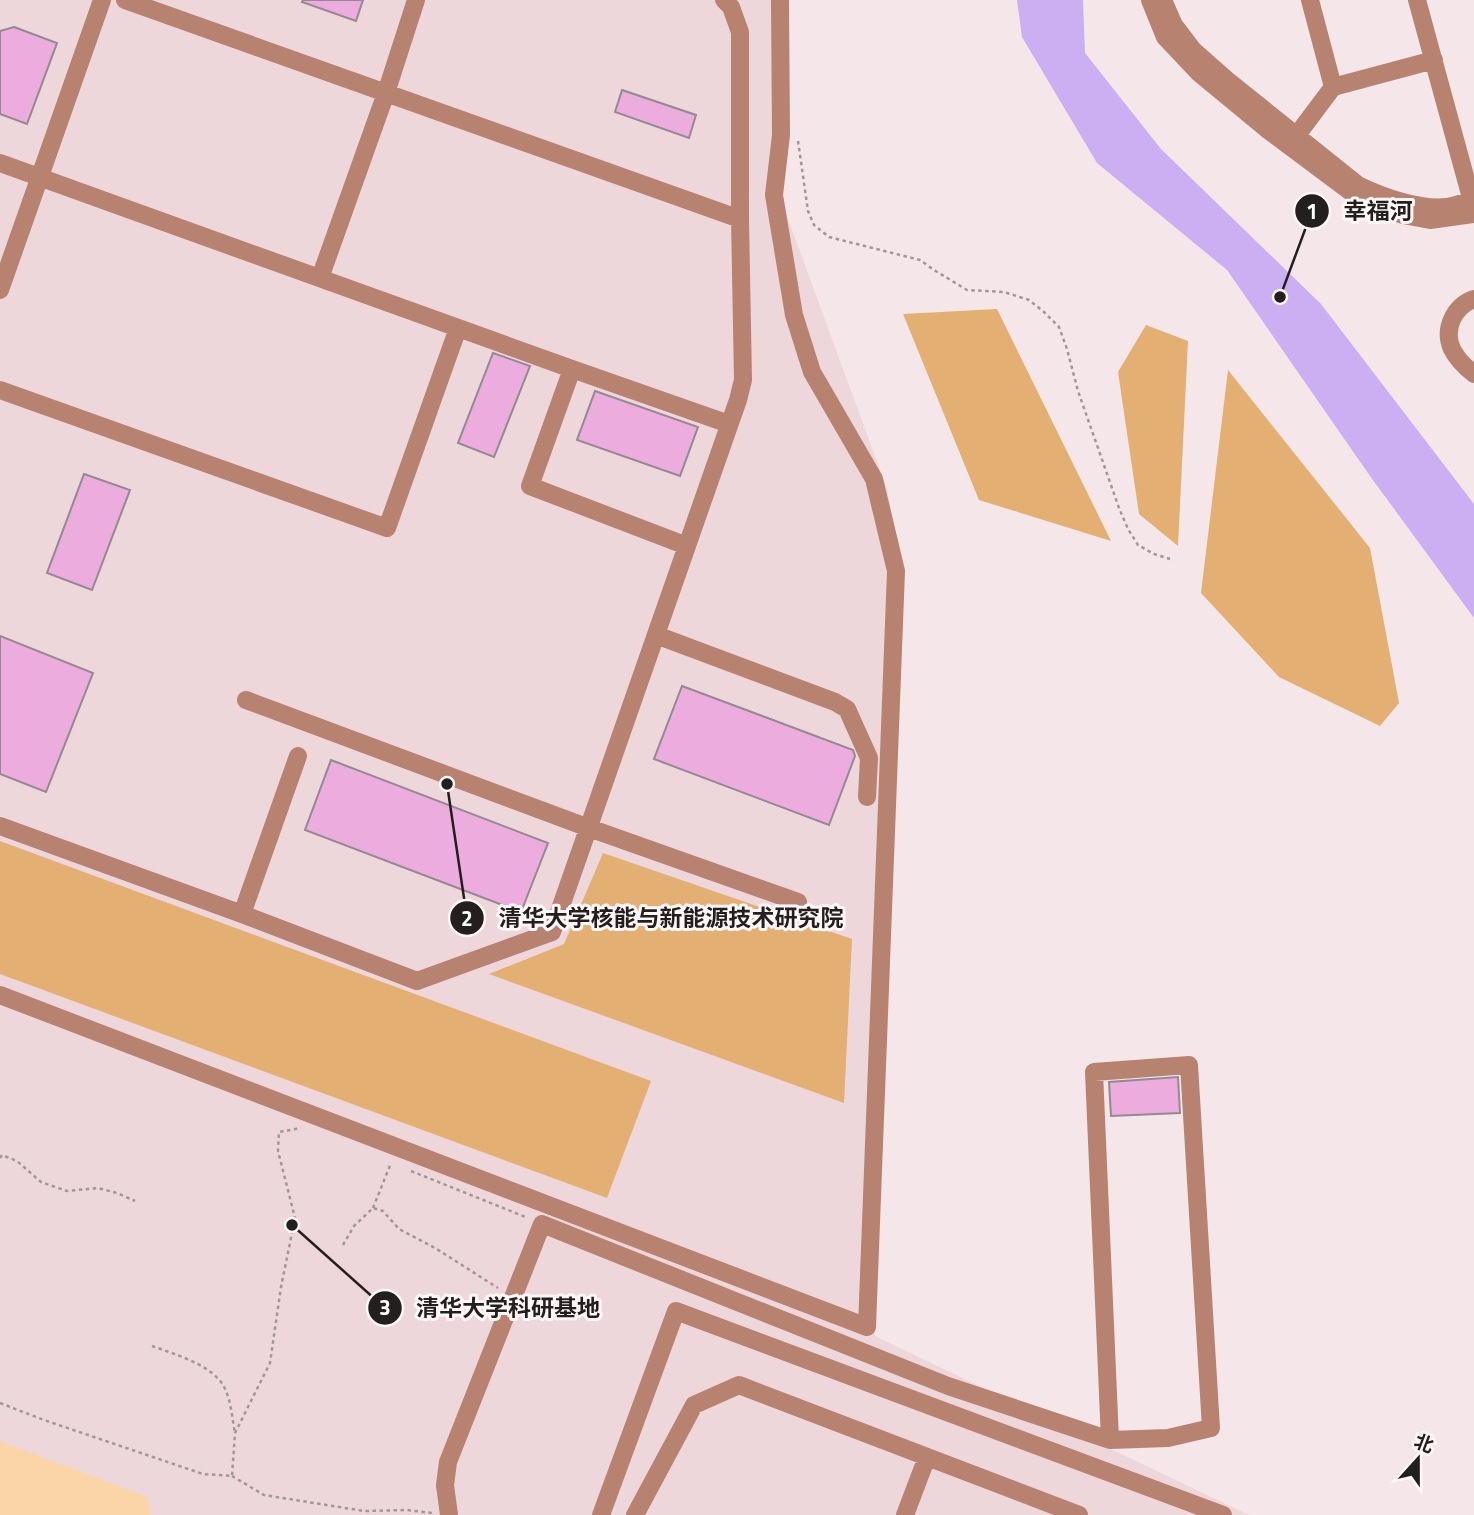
<svg xmlns="http://www.w3.org/2000/svg" width="1474" height="1515" viewBox="0 0 1474 1515" font-family="'Titillium Web','Noto Sans SC',sans-serif">
	<style>
		.built { fill: #eed7db }
		.green { fill: #fbd4a8 }
		.forest { fill: #e3af72 }
		.water { fill: #ccaff3 }
		.building { fill: #edacde; stroke: #938990; stroke-width: 2 }
		.lines { fill: none; stroke-linecap: round; stroke-linejoin: round }
		.path { stroke: #a19798; stroke-width: 2.5; stroke-dasharray: 3.5 3.5; stroke-linecap: butt }
		.minor { stroke: #b88271; stroke-width: 18 }
		.leader { fill: none; stroke: #241f1f; stroke-width: 2.5 }
		.callout-dot { fill: #241f1f; stroke: #fff6f7; stroke-width: 2.5 }
		.mark-label { font-size: 21px; text-anchor: middle; font-weight: bold; fill: #fff }
		.callout-label { font-size: 23px; text-anchor: middle; font-weight: bold; fill: #241f1f; stroke: #fff6f7; stroke-width: 6; stroke-linejoin: round; paint-order: stroke }
	</style>
	<rect width="100%" height="100%" fill="#f5e7e9"/>
	<path class="built" d="M 0,0 L 788,0 L 780,197 L 887,489 L 902,566 L 875,1336 L 1249,1515 L 0,1515 Z"/>
	<path class="green" d="M 0,1441 L 147,1497 L 151,1515 L 0,1515 Z"/>
	<path class="forest" d="M 997,309 L 1111,541 L 979,500 L 903,314 Z
		M 1146,325 L 1188,341 L 1178,546 L 1139,514 L 1118,372 Z
		M 1228,370 L 1370,548 L 1399,703 L 1380,726 L 1279,677 L 1201,593 Z
		M 0,841 L 651,1081 L 607,1198 L 0,974 Z
		M 603,853 L 852,939 L 844,1103 L 489,974 L 564,944 Z"/>
	<path class="water" d="M 1017,0 L 1083,0 L 1085,53 L 1161,149 L 1321,304 L 1474,504 L 1474,618 L 1370,476 L 1227,270 L 1097,163 L 1022,37 Z"/>
	<path class="building" d="M 303,0 L 363,0 L 356,21 L 302,2 Z
		M 14,27 L 57,43 L 27,124 L 0,114 L 0,31 Z
		M 622,90 L 696,115 L 689,138 L 615,112 Z
		M 493,353 L 530,366 L 494,457 L 458,443 Z
		M 595,391 L 698,427 L 680,476 L 577,440 Z
		M 84,474 L 130,490 L 92,590 L 47,573 Z
		M 0,636 L 93,673 L 46,792 L 0,774 Z
		M 682,686 L 853,750 L 855,756 L 829,825 L 654,759 Z
		M 331,760 L 548,843 L 521,912 L 305,830 Z
		M 1178,1077 L 1180,1113 L 1111,1116 L 1109,1082 Z"/>
	<g class="lines">
		<path class="path" d="M 798,141 L 808,211 L 814,225 L 829,237 L 920,260 L 934,270 L 967,290 L 1004,292 L 1029,300 L 1044,312 L 1059,327 L 1067,349 L 1078,391 L 1119,508 L 1128,529 L 1138,545 L 1154,554 L 1170,559
			M 0,1158 L 2,1155 L 17,1161 L 41,1182 L 67,1191 L 98,1188 L 117,1193 L 135,1201
			M 411,1171 L 528,1218
			M 373,1208 L 391,1163
			M 343,1245 L 354,1226 L 373,1208 L 383,1211 L 399,1229 L 435,1248 L 498,1288
			M 152,1346 C 174,1354 210,1364 223,1385 C 231,1398 232,1418 235,1433
			M 0,1403 L 44,1420 L 203,1474 L 232,1476 L 235,1433 L 270,1363 L 281,1287 L 295,1218 L 278,1151 L 279,1132 L 301,1128
			M 232,1476 L 264,1495 L 364,1511 L 407,1510 L 432,1513"/>
		<path class="minor" d="M 125,0 L 740,219
			M 1150,0 L 1165,37 L 1199,73 L 1268,130 L 1367,204 L 1403,215 L 1430,220 L 1474,214
			M 1163,0 L 1174,25 L 1193,50 L 1227,80 L 1358,185 C 1383,197 1419,210 1447,207 C 1456,206 1466,202 1474,199
			M 1417,0 L 1474,209
			M 1333,87 L 1434,60
			M 1291,143 L 1333,87 L 1310,0
			M 0,163 L 572,369 L 729,424
			M 320,278 L 386,93 L 416,0
			M 0,290 L 102,0
			M 1474,299 C 1454,306 1443,329 1452,349 C 1457,359 1465,367 1474,374
			M 572,369 L 530,486 L 687,546
			M 0,390 L 387,528 L 458,328
			M 656,635 L 835,702 L 847,709 L 869,758 L 867,797
			M 246,700 L 589,828 L 798,902
			M 0,826 L 242,914 L 417,981 L 552,932 L 738,400 L 743,380 L 740,219 L 740,32 L 731,7 L 724,0
			M 242,914 L 298,756
			M 0,995 L 867,1327 L 896,571 L 874,479 L 812,372 L 794,315 L 774,195 L 781,135 L 780,0
			M 449,1515 L 445,1485 L 448,1462 L 542,1224 L 948,1386 L 1110,1440 L 1168,1438 L 1211,1428 L 1189,1065 L 1094,1072 L 1110,1440
			M 601,1515 L 676,1311 L 1223,1515
			M 635,1515 L 694,1405 L 739,1385 L 1079,1515
			M 905,1515 L 927,1457"/>
	</g>
	<path class="leader" d="M1280 297L1312 211M447 784L467 918M292 1225L385 1308"/>
	<g class="callout-dot">
		<circle cx="1280" cy="297" r="7"/>
		<circle cx="447" cy="784" r="7"/>
		<circle cx="292" cy="1225" r="7"/>
		<circle cx="1312" cy="211" r="18"/>
		<circle cx="467" cy="918" r="18"/>
		<circle cx="385" cy="1308" r="18"/>
	</g>
	<g class="mark-label">
		<text x="1312" y="219">1</text>
		<text x="467" y="926">2</text>
		<text x="385" y="1315">3</text>
	</g>
	<g class="callout-label">
		<text x="1378" y="219">幸福河</text>
		<text x="671" y="926">清华大学核能与新能源技术研究院</text>
		<text x="508" y="1316">清华大学科研基地</text>
	</g>
	<g transform="translate(1418 1459) rotate(21)" stroke="#fff6f7" stroke-width="5" paint-order="stroke">
	<path d="M0-5L12 26L0 18L-12 26Z" fill="#241f1f"/>
	<text y="-10" font-size="19" font-weight="bold" text-anchor="middle" fill="#241f1f">北</text>
	</g>
</svg>
